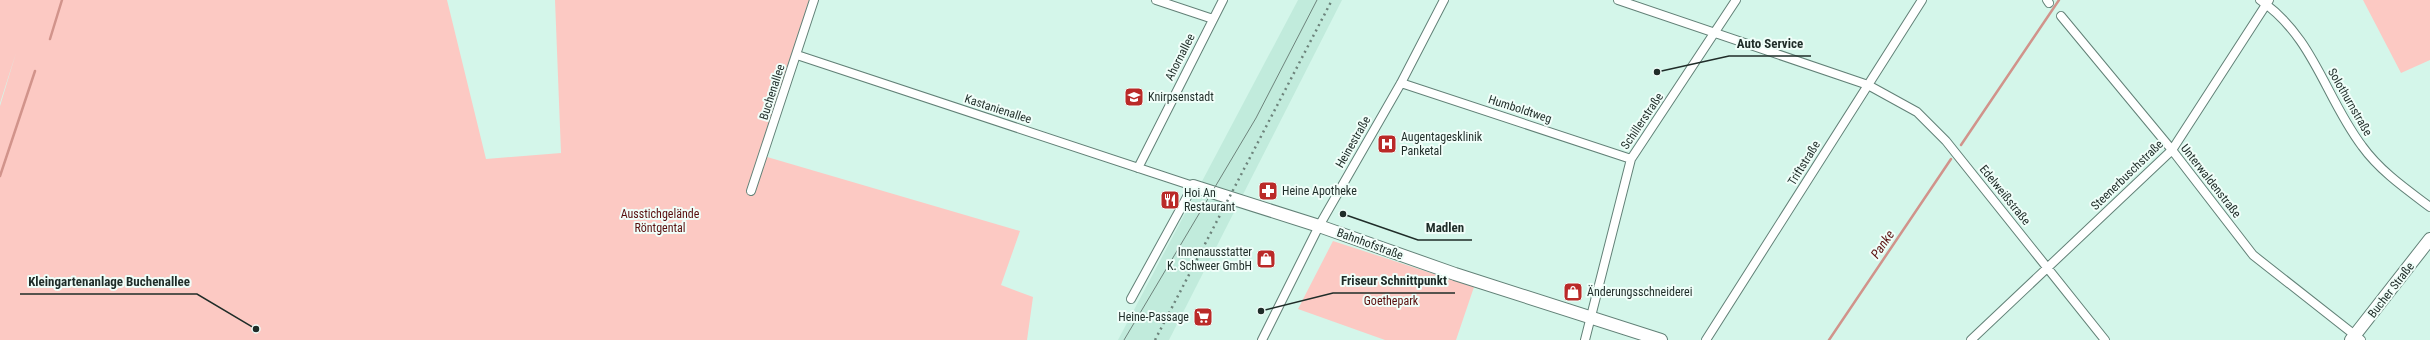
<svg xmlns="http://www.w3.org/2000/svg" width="2430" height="340" viewBox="0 0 2430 340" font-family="'Roboto Condensed',sans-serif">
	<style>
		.built { fill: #c1ebdc }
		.green { fill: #fcc9c3 }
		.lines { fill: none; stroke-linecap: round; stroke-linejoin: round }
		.stream { stroke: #d1938b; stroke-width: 2.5 }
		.street-casing { stroke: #628177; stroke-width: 10 }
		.secondary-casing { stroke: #628177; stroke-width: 14 }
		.street { stroke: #fff; stroke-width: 8 }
		.secondary { stroke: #fff; stroke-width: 12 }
		.tram { stroke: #6d837b; stroke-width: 1 }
		.rail { stroke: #6d837b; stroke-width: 2.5; stroke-dasharray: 2 4; stroke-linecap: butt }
		.labels { text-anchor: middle; stroke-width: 4; stroke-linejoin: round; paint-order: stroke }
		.street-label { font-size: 12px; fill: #1f2c28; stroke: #f0fef9 }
		.poi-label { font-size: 12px; fill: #1f2c28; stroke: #f0fef9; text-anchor: start }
		.park-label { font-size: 12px; fill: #590f0e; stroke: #f0fef9 }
		.water-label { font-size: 13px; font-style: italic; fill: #5d1412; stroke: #f0fef9 }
		.leader { fill: none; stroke: #1f2c28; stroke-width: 1.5 }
		.callout-dot { fill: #1f2c28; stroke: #f0fef9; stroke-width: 1.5 }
		.callout-label { font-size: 13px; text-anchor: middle; font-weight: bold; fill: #1f2c28; stroke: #f0fef9; stroke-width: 4; stroke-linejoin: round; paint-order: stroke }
	</style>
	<rect width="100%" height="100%" fill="#d4f6ea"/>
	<path class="built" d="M 1298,0 L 1342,0 L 1169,340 L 1118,340 Z"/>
	<path class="green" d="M 0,0 L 447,0 L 486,159 L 561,153 L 555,0 L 811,0 L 760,155 L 1020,231 L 1001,285 L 1033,297 L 1027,340 L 0,340 L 0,106 L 16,53 L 0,103 Z
		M 2363,0 L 2430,0 L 2430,60 L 2401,73 Z
		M 1333,241 L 1474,287 L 1456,340 L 1385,340 L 1298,309 Z"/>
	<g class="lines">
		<path class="stream" d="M 50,39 L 62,0
			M 1961,145 L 2059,0
			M 0,176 L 35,71
			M 1829,340 L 1951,159"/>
		<defs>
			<path id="street" d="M 1156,0 L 1213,19
				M 1618,0 L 1868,85 L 1917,112 L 1946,141 L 2105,340
				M 2047,0 L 2049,3
				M 2260,0 C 2314,37 2325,97 2362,146 C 2380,171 2406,189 2430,207
				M 2061,16 L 2172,150 L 2253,255 L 2361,340
				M 797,55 L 1193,186 L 1131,299
				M 1401,83 L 1631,159
				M 1138,168 L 1223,0
				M 751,191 L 814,0
				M 1262,340 L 1319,226 L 1401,83 L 1444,0
				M 1585,340 L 1631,159 L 1736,0
				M 1706,340 L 1922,0
				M 1971,340 L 2172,150 L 2269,0"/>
			<path id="secondary" d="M 1193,186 L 1319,226 L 1455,274 L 1661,340
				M 2351,340 L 2430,239"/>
		</defs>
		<use href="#street" class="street-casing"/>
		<use href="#secondary" class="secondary-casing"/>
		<use href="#street" class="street"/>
		<use href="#secondary" class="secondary"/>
		<path class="tram" d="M 1124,340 L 1256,118 L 1317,0"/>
		<path class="rail" d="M 1155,340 L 1332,0"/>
	</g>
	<defs>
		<symbol id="school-square" viewBox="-11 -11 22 22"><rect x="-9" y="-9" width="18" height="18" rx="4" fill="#ba2a28" stroke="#f0fef9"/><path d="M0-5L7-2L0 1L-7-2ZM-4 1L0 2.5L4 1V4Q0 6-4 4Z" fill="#fff"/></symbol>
		<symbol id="hospital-square" viewBox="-11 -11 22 22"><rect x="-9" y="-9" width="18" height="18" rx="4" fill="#ba2a28" stroke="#f0fef9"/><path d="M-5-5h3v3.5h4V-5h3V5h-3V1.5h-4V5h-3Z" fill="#fff"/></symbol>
		<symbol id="pharmacy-square" viewBox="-11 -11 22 22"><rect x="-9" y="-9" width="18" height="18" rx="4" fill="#ba2a28" stroke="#f0fef9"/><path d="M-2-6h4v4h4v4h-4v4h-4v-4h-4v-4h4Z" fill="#fff"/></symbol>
		<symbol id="restaurant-square" viewBox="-11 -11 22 22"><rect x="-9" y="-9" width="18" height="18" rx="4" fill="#ba2a28" stroke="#f0fef9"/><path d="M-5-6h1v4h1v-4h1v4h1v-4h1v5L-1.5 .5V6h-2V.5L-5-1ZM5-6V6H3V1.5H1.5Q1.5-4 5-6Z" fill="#fff"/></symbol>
		<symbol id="shop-square" viewBox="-11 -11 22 22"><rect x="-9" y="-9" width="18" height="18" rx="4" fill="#ba2a28" stroke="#f0fef9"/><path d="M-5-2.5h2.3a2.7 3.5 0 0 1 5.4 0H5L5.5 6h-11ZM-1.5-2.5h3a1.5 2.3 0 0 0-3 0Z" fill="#fff"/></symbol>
		<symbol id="supermarket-square" viewBox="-11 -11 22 22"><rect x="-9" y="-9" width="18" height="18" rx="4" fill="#ba2a28" stroke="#f0fef9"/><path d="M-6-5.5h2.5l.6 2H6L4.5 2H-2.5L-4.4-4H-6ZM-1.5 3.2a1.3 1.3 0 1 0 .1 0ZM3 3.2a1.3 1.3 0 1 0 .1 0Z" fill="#fff"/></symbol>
	</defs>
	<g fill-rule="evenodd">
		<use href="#school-square" x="1123" y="86" width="22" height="22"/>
		<use href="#hospital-square" x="1376" y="133" width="22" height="22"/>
		<use href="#pharmacy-square" x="1257" y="180" width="22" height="22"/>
		<use href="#restaurant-square" x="1159" y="189" width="22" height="22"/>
		<use href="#shop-square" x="1255" y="248" width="22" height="22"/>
		<use href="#shop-square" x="1562" y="281" width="22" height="22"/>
		<use href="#supermarket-square" x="1192" y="306" width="22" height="22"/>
	</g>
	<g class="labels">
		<g class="street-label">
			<text transform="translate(1180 57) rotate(-63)" y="4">Ahornallee</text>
			<text transform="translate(772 92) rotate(-72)" y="4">Buchenallee</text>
			<text transform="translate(2350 102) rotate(60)" y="4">Solothurnstraße</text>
			<text transform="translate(998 109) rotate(18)" y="4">Kastanienallee</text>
			<text transform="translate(1520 109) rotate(18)" y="4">Humboldtweg</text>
			<text transform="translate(1642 121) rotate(-56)" y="4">Schillerstraße</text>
			<text transform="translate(1353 142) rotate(-60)" y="4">Heinestraße</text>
			<text transform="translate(1804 163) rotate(-58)" y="4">Triftstraße</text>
			<text transform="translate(2127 175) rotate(-44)" y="4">Steenerbuschstraße</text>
			<text transform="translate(2211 181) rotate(52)" y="4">Unterwaldenstraße</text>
			<text transform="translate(2005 195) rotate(51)" y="4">Edelweißstraße</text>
			<text transform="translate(1370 244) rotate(20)" y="4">Bahnhofstraße</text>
			<text transform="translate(2391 290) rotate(-52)" y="4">Bucher Straße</text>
		</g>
		<g class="poi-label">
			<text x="1148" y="101">Knirpsenstadt</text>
			<text x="1401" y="141">Augentagesklinik<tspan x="1401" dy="14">Panketal</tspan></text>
			<text x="1282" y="195">Heine Apotheke</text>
			<text x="1184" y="197">Hoi An<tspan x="1184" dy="14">Restaurant</tspan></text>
			<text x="1252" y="256" text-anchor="end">Innenausstatter<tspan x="1252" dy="14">K. Schweer GmbH</tspan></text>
			<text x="1587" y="296">Änderungsschneiderei</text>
			<text x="1189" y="321" text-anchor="end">Heine-Passage</text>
		</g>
		<g class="park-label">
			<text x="660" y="218">Ausstichgelände<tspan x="660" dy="14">Röntgental</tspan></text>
			<text x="1391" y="305">Goethepark</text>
		</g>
		<g class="water-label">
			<text transform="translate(1882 244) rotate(-56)" y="5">Panke</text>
		</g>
	</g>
	<path class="leader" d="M1657 72L1729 56H1811M1343 214L1418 240H1472M1261 311L1333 293H1455M256 329L197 294H20"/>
	<g class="callout-dot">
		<circle cx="1657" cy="72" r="4"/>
		<circle cx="1343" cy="214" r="4"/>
		<circle cx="1261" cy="311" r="4"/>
		<circle cx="256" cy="329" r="4"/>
	</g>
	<g class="callout-label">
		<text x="1770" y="48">Auto Service</text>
		<text x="1445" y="232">Madlen</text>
		<text x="1394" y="285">Friseur Schnittpunkt</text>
		<text x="109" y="286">Kleingartenanlage Buchenallee</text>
	</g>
</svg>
